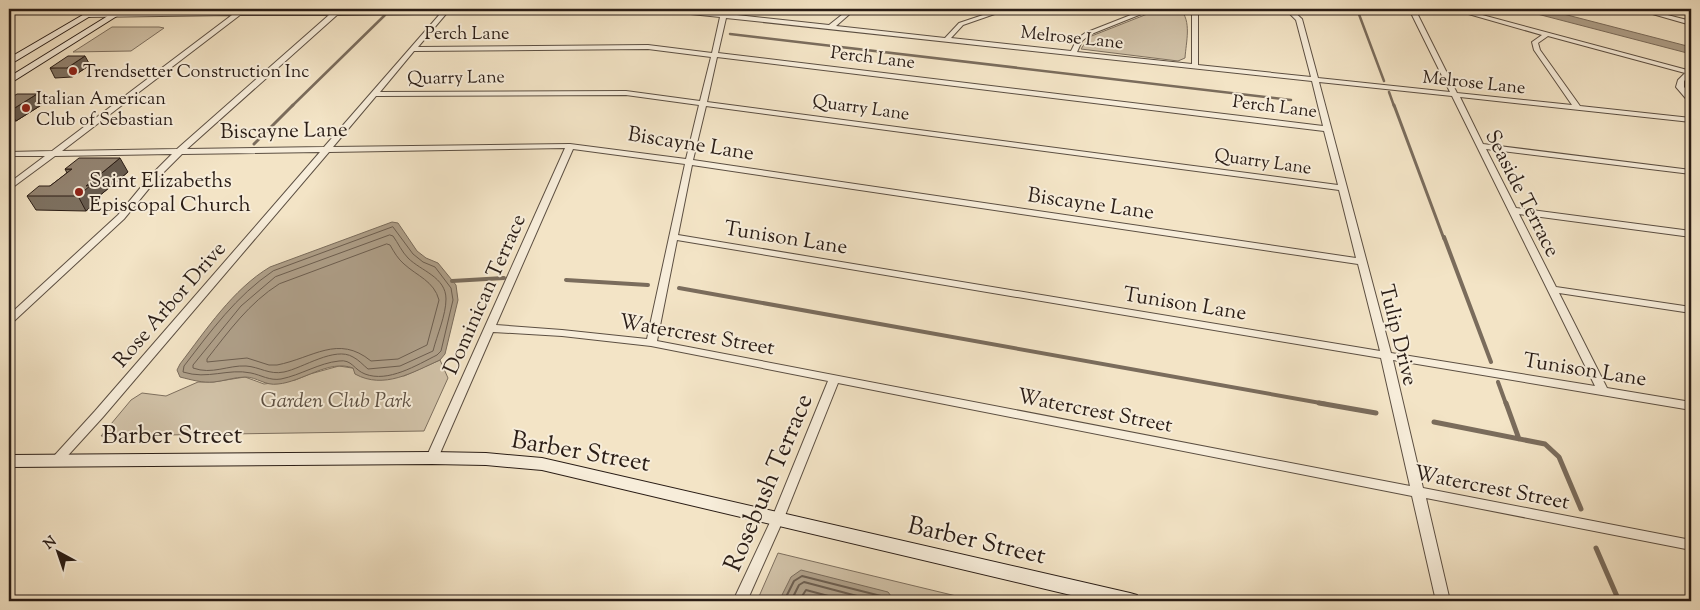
<svg xmlns="http://www.w3.org/2000/svg" width="1700" height="610" viewBox="0 0 1700 610" font-family="'Sorts Mill Goudy',serif">
	<style>
		.green { fill: #d1c2a8; stroke: #7e705f }
		.water { fill: #afa08a; stroke: #7a6c5c }
		.lines { fill: none; stroke-linecap: round; stroke-linejoin: round }
		.shore-far1 { stroke: #6c5e50; stroke-width: 1 }
		.shore { stroke: #6c5e50; stroke-width: 2 }
		.stream-far3 { stroke: #7a6c5c; stroke-width: 2.5 }
		.stream-far2 { stroke: #7a6c5c; stroke-width: 3 }
		.stream-far1 { stroke: #7a6c5c; stroke-width: 4 }
		.stream { stroke: #7a6c5c; stroke-width: 5 }
		.street-casing { stroke: #5c4f42; stroke-width: 2 }
		.secondary-casing { stroke: #2a1d16; stroke-width: 2 }
		.street { fill: #f7edda; fill-rule: evenodd }
		.secondary { fill: #f7edda; fill-rule: evenodd }
		.wall { fill: #7e7262; stroke: #2a1d16 }
		.shaded-wall { fill: #675c50; stroke: #2a1d16 }
		.building { fill: #938472; stroke: #2a1d16 }
		.poi-dot { fill: #8f2418; stroke: #f7edda; stroke-width: 2 }
		.labels { text-anchor: middle; stroke-width: 4; stroke-linejoin: round; paint-order: stroke }
		.far-street-label { font-size: 18px; fill: #2a1d16; stroke: #f7edda }
		.far-poi-label { font-size: 18px; fill: #2a1d16; stroke: #f7edda; text-anchor: start }
		.street-label { font-size: 21px; fill: #2a1d16; stroke: #f7edda }
		.poi-label { font-size: 21px; fill: #2a1d16; stroke: #f7edda; text-anchor: start }
		.park-label { font-size: 21px; font-style: italic; fill: #5c4f42; stroke: #f7edda }
		.near-street-label { font-size: 25px; fill: #2a1d16; stroke: #f7edda }
	</style>
	<rect width="100%" height="100%" fill="#f3e4c6"/>
	<filter id="stains"><feTurbulence type="fractalNoise" baseFrequency=".004" numOctaves="4"/><feColorMatrix values="0 0 0 0 .2 0 0 0 0 .09 0 0 0 0 .02 0 0 0 .5 -.17"/></filter>
	<radialGradient id="worn" r=".72"><stop offset=".6" stop-color="#630" stop-opacity="0"/><stop offset="1" stop-color="#630" stop-opacity=".3"/></radialGradient>
	<path class="green" d="M 1160,9 L 1180,9 C 1192,21 1186,42 1185,58 L 1178,61 L 1081,49 L 1089,37 Z
		M 112,27 L 159,27 L 164,28 L 131,51 L 73,52 Z
		M 440,360 L 448,378 L 424,431 L 101,436 L 131,400 L 142,393 L 166,396 L 198,382 L 213,382 L 245,377 L 264,384 L 295,380 L 310,374 L 339,366 L 404,376 Z
		M 778,553 L 977,601 L 757,601 Z"/>
	<path class="water" d="M 1518,9 L 1544,9 L 1691,47 L 1691,54 Z
		M 392,222 L 398,223 L 417,251 L 426,258 L 438,263 L 456,285 L 458,300 L 445,354 L 440,360 C 413,372 384,390 355,374 L 353,368 C 329,359 302,382 278,384 C 265,386 257,377 245,377 C 235,377 224,381 214,382 C 202,383 192,380 180,377 L 177,370 L 180,364 C 206,330 233,289 270,267 Z
		M 801,570 L 888,592 L 891,596 L 883,601 L 779,601 L 791,577 Z"/>
	<g class="lines">
		<path class="shore-far1" d="M 393,227 L 413,254 L 423,262 L 435,267 L 451,288 L 453,300 L 441,351 L 437,355 C 417,365 388,383 365,374 C 354,370 352,359 339,361 C 319,363 301,375 281,379 C 270,381 261,375 251,373 C 228,368 208,380 183,372 L 184,366 C 211,331 236,296 273,271 Z
			M 390,235 L 393,236 C 398,243 402,252 408,258 C 421,271 446,277 446,299 C 446,315 437,335 433,351 L 400,366 L 368,369 C 363,365 359,360 353,357 C 335,346 303,368 284,372 C 269,375 260,367 246,366 C 228,365 212,375 193,368 L 193,365 L 241,306 L 275,277 Z
			M 387,244 L 390,245 C 394,252 398,259 404,264 C 417,276 434,281 439,300 L 427,345 L 398,359 L 371,361 C 338,334 313,358 277,365 L 269,365 L 247,358 L 207,362 L 207,359 C 229,331 249,303 279,284 Z"/>
		<path class="shore" d="M 784,601 L 794,581 L 802,576 L 881,596 L 883,601
			M 791,601 L 799,585 L 804,582 L 876,601
			M 799,601 L 806,590 L 847,601"/>
		<path class="stream-far3" d="M 1357,9 L 1384,81
			M 730,34 L 1291,100
			M 1389,92 L 1394,106
			M 292,106 L 385,15"/>
		<path class="stream-far2" d="M 1394,105 L 1444,239
			M 254,144 L 293,105"/>
		<path class="stream-far1" d="M 1444,237 L 1491,362
			M 566,280 L 648,285
			M 452,281 L 504,278
			M 679,288 L 1326,404
			M 1498,382 L 1506,404"/>
		<path class="stream" d="M 1319,403 L 1376,413
			M 1506,403 L 1519,439
			M 1434,422 L 1545,444 L 1559,457 L 1581,509
			M 1596,548 L 1619,601"/>
		<defs>
			<path id="street" d="M 17,9 L 24,9 L 9,17 L 9,13 Z
				M 337,9 L 340,11 L 444,9 L 662,9 L 721,14 L 728,9 L 731,11 L 728,14 L 829,25 L 848,10 L 861,9 L 852,12 L 836,26 L 945,38 L 959,23 L 1001,9 L 1009,9 L 963,25 L 951,38 L 1071,51 L 1077,39 L 1085,33 L 1146,9 L 1154,9 L 1089,35 L 1082,41 L 1077,52 L 1192,64 L 1192,15 L 1187,9 L 1193,9 L 1198,15 L 1198,65 L 1311,77 L 1296,20 L 1285,9 L 1291,9 L 1302,19 L 1318,78 L 1450,92 L 1411,13 L 1411,9 L 1417,9 L 1417,13 L 1457,93 L 1572,105 L 1534,50 L 1532,42 L 1542,35 L 1451,9 L 1460,9 L 1691,71 L 1691,75 L 1684,81 L 1684,87 L 1691,95 L 1691,101 L 1688,101 L 1676,87 L 1678,80 L 1685,73 L 1548,36 L 1538,43 L 1540,50 L 1580,106 L 1691,118 L 1691,122 L 1460,97 L 1483,144 L 1691,170 L 1691,174 L 1486,149 L 1516,208 L 1691,231 L 1691,237 L 1519,214 L 1556,287 L 1691,307 L 1691,313 L 1559,293 L 1607,388 L 1691,402 L 1691,410 L 1393,360 L 1423,488 L 1691,540 L 1691,550 L 1426,498 L 1450,601 L 1436,601 L 1412,496 L 838,383 L 784,518 L 747,601 L 733,601 L 772,518 L 828,381 L 651,346 L 562,336 L 493,332 L 438,458 L 436,461 L 432,463 L 428,461 L 426,458 L 565,148 L 329,152 L 103,417 L 62,462 L 58,464 L 54,462 L 52,459 L 54,456 L 95,411 L 320,152 L 182,154 L 156,180 L 124,219 L 13,322 L 9,323 L 9,315 L 118,215 L 150,176 L 172,154 L 55,156 L 9,190 L 9,183 L 45,156 L 9,156 L 9,152 L 52,151 L 232,15 L 88,17 L 85,15 L 88,13 L 333,11 ZM 639,12 L 681,13 L 720,17 L 712,53 L 648,45 L 418,47 L 446,14 ZM 440,14 L 324,147 L 187,149 L 337,15 ZM 240,15 L 329,15 L 177,149 L 62,151 ZM 726,18 L 1312,81 L 1323,126 L 718,53 ZM 648,49 L 711,57 L 700,101 L 626,91 L 380,92 L 414,51 ZM 717,57 L 1324,131 L 1338,185 L 707,102 ZM 1319,82 L 1452,96 L 1595,386 L 1391,353 ZM 626,95 L 699,105 L 686,159 L 570,144 L 333,147 L 376,96 ZM 706,106 L 1339,190 L 1356,258 L 693,160 ZM 573,149 L 685,164 L 647,339 L 562,330 L 496,325 ZM 692,165 L 1358,264 L 1380,351 L 678,235 ZM 677,240 L 1381,358 L 1410,486 L 657,341 Z
				M 1635,9 L 1644,9 L 1691,21 L 1691,25 Z"/>
			<path id="secondary" d="M 93,9 L 102,9 L 9,65 L 9,58 Z
				M 119,9 L 128,9 L 9,84 L 9,77 Z
				M 432,452 L 486,453 L 542,458 L 1130,593 L 1137,595 L 1140,601 L 1096,601 L 542,470 L 486,465 L 432,464 L 9,467 L 9,455 Z"/>
		</defs>
		<use href="#street" class="street-casing"/>
		<use href="#secondary" class="secondary-casing"/>
		<use href="#street" class="street"/>
		<use href="#secondary" class="secondary"/>
	</g>
	<path class="wall" d="M 90,65 L 72,77 L 55,78 L 50,68 Z
		M 37,94 L 43,104 L 16,121 L 9,122 L 9,99 Z
		M 65,169 L 128,172 L 98,197 L 99,200 L 86,211 L 36,210 L 27,196 L 50,186 L 67,173 Z"/>
	<path class="shaded-wall" d="M 85,56 L 90,65 L 72,77 L 67,68 Z
		M 37,94 L 43,104 L 16,121 L 10,111 Z
		M 120,158 L 128,172 L 98,197 L 99,200 L 86,211 L 78,196 L 86,186 Z"/>
	<path class="building" d="M 68,56 L 85,56 L 67,68 L 50,68 Z
		M 17,94 L 37,94 L 10,111 L 9,111 L 9,99 Z
		M 79,158 L 120,158 L 86,186 L 91,185 L 78,196 L 27,196 L 39,186 L 50,186 L 72,169 L 65,169 Z"/>
	<g class="poi-dot">
		<circle cx="73" cy="71" r="5"/>
		<circle cx="26" cy="108" r="5"/>
		<circle cx="79" cy="192" r="5"/>
	</g>
	<g class="labels">
		<g class="far-street-label">
			<text x="467" y="39">Perch Lane</text>
			<text transform="translate(1072 37) rotate(6)" y="6">Melrose Lane</text>
			<text transform="translate(873 57) rotate(7)" y="6">Perch Lane</text>
			<text transform="translate(456 77) rotate(-1)" y="6">Quarry Lane</text>
			<text transform="translate(1474 82) rotate(6)" y="6">Melrose Lane</text>
			<text transform="translate(1275 106) rotate(7)" y="6">Perch Lane</text>
			<text transform="translate(861 107) rotate(8)" y="6">Quarry Lane</text>
			<text transform="translate(1263 161) rotate(8)" y="6">Quarry Lane</text>
		</g>
		<g class="far-poi-label">
			<text x="83" y="77">Trendsetter Construction Inc</text>
			<text x="36" y="104">Italian American<tspan x="36" dy="21">Club of Sebastian</tspan></text>
		</g>
		<g class="street-label">
			<text transform="translate(284 130) rotate(-1)" y="7">Biscayne Lane</text>
			<text transform="translate(691 143) rotate(9)" y="7">Biscayne Lane</text>
			<text transform="translate(1523 193) rotate(63)" y="7">Seaside Terrace</text>
			<text transform="translate(1091 203) rotate(8)" y="7">Biscayne Lane</text>
			<text transform="translate(786 237) rotate(9)" y="7">Tunison Lane</text>
			<text transform="translate(484 294) rotate(-66)" y="7">Dominican Terrace</text>
			<text transform="translate(1185 303) rotate(9)" y="7">Tunison Lane</text>
			<text transform="translate(169 304) rotate(-49)" y="7">Rose Arbor Drive</text>
			<text transform="translate(697 334) rotate(10)" y="7">Watercrest Street</text>
			<text transform="translate(1399 335) rotate(76)" y="7">Tulip Drive</text>
			<text transform="translate(1585 369) rotate(9)" y="7">Tunison Lane</text>
			<text transform="translate(1095 410) rotate(11)" y="7">Watercrest Street</text>
			<text transform="translate(1492 487) rotate(11)" y="7">Watercrest Street</text>
		</g>
		<g class="poi-label">
			<text x="89" y="187">Saint Elizabeths<tspan x="89" dy="24">Episcopal Church</tspan></text>
		</g>
		<g class="park-label">
			<text x="336" y="407">Garden Club Park</text>
		</g>
		<g class="near-street-label">
			<text x="172" y="443">Barber Street</text>
			<text transform="translate(581 450) rotate(10)" y="9">Barber Street</text>
			<text transform="translate(767 482) rotate(-67)" y="9">Rosebush Terrace</text>
			<text transform="translate(977 539) rotate(13)" y="9">Barber Street</text>
		</g>
	</g>
	<rect width="1700" height="610" fill="none" stroke="#f3e4c6" stroke-width="30"/>
	<rect x="10" y="10" width="1680" height="590" fill="none" stroke="#2a1d16" stroke-width="2.5"/>
	<rect x="15" y="15" width="1670" height="580" fill="none" stroke="#2a1d16"/>
	<g transform="translate(58 552) rotate(320)" stroke="#f7edda" stroke-width="4" paint-order="stroke">
	<path d="M0-4L9 19L0 12L-9 19Z" fill="#2a1d16"/>
	<text y="-8" font-size="14" font-weight="bold" text-anchor="middle" fill="#2a1d16">N</text>
	</g>
	<rect width="100%" height="100%" filter="url(#stains)"/>
	<rect width="100%" height="100%" fill="url(#worn)"/>
</svg>
